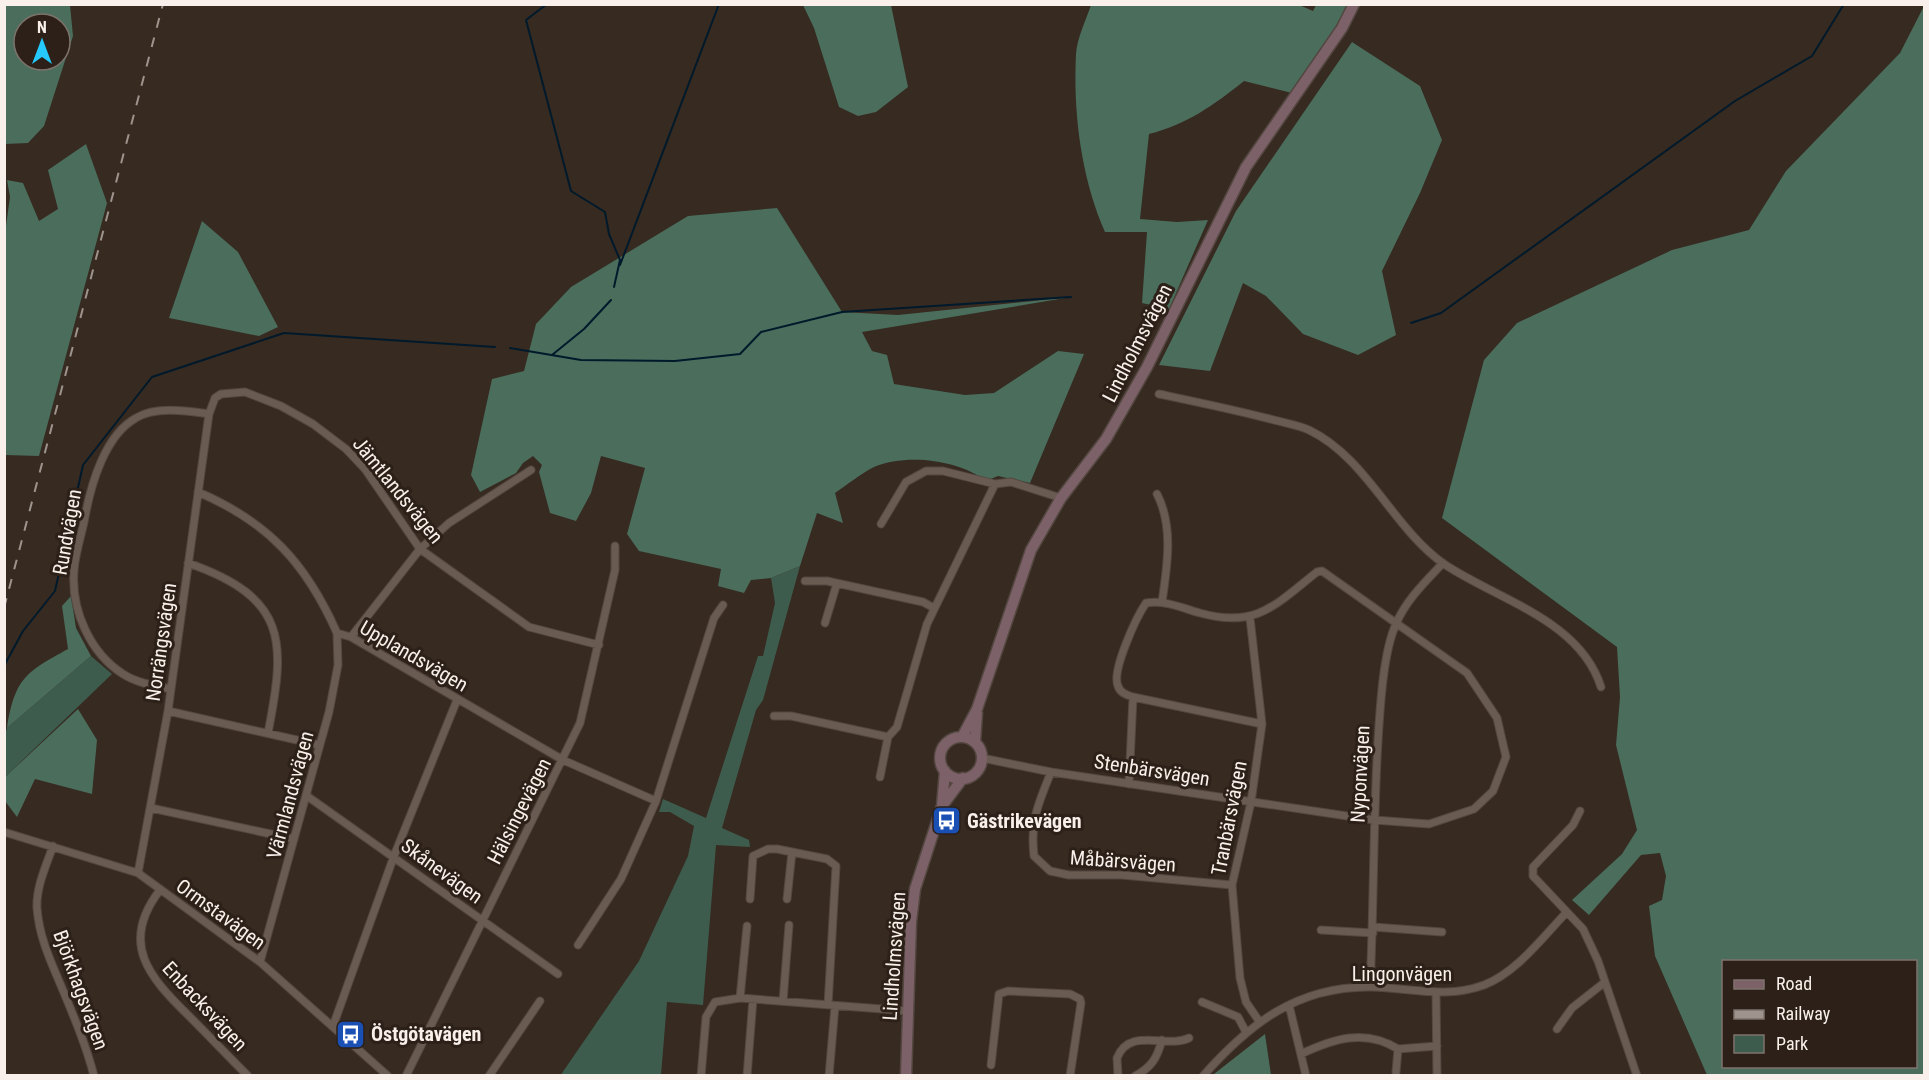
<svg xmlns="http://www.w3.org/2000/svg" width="1929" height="1080" viewBox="0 0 1929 1080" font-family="'Roboto Condensed',sans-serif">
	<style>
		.green { fill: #3e5c4d }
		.forest { fill: #4a6d5c; fill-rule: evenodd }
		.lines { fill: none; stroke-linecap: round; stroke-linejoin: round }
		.stream { stroke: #001a2b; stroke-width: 2 }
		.street-casing { stroke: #534740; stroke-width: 9 }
		.secondary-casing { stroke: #534740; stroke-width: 13 }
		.street { stroke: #695b51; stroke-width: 7 }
		.secondary { stroke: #7d6169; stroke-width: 10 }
		.rail { stroke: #9e948d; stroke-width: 2; stroke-dasharray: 10 10; stroke-linecap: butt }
		.labels { text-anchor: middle; stroke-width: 6; stroke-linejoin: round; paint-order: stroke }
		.street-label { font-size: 20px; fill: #f9f0eb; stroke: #2c2018 }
		.poi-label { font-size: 20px; font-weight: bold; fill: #f9f0eb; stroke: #2c2018; text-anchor: start }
	</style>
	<rect width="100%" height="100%" fill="#362a21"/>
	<path class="green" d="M 800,566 L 763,700 L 756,710 L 722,828 L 749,840 L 750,847 L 716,845 L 703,1005 L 667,1002 L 661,1075 L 560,1076 L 639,961 L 688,856 L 694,826 L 670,812 L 659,812 L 663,799 L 706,818 L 758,656 L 763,656 L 775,603 L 771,578 Z
		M 91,656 L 112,674 L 5,777 L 5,735 L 7,728 Z"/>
	<path class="forest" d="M 1297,4 L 1313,11 L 1316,5 L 1347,5 L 1339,23 L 1292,93 L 1244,81 C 1214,105 1186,125 1149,134 L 1140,219 L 1177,222 L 1208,220 L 1169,309 L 1142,303 L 1147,232 L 1105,232 C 1081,177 1073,113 1076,54 C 1077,38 1086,20 1091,5 Z
		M 4,5 L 70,5 L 73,36 L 44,126 L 28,143 L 5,144 ZM 24,24 L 60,24 L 60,60 L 24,60 Z
		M 803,5 L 891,5 L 908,87 L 876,112 L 858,116 L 839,107 L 814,28 Z
		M 1924,6 L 1924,1075 L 1707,1075 L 1655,956 L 1649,906 L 1662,900 L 1666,876 L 1660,853 L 1641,855 L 1589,915 L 1572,900 L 1622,854 L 1637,830 L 1616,745 L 1620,697 L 1617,647 L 1442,518 L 1484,360 L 1517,323 L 1672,250 L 1749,230 L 1786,171 L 1900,53 ZM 1724,962 L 1916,962 L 1916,1066 L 1724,1066 Z
		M 1352,42 L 1420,86 L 1442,140 L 1420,193 L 1382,271 L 1396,335 L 1358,355 L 1303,334 L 1266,296 L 1243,283 L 1210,371 L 1159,365 L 1236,211 Z
		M 86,144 L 107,203 L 39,456 L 5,455 L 4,240 L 10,197 L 7,180 L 23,183 L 39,221 L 58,209 L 48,170 Z
		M 777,208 L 842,312 L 898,315 L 1071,297 L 862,332 L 872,351 L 887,355 L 894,384 L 965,395 L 994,393 L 1058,351 L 1084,354 L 1030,483 L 998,476 L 986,481 C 959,460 907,453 874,467 C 860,474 847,485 835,493 L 843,523 L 817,513 L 800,566 L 771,578 L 751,580 L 744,593 L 718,586 L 721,569 L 639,551 L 627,534 L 645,468 L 601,456 L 591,493 L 576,521 L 550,513 L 539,472 L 542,465 L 533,456 L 523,463 L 516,473 L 480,492 L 471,475 L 492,379 L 524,371 L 536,324 L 571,287 L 688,216 Z
		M 202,221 L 238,252 L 278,327 L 259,336 L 169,318 Z
		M 71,596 L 76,628 L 91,656 L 7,728 C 15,678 26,672 68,649 L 62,606 Z
		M 78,709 L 97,740 L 92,794 L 35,779 L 17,817 L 5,801 L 5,777 Z
		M 1265,1034 L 1271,1075 L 1214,1074 Z"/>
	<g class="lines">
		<path class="stream" d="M 547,4 L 526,20 L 571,191 L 605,212 L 609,234 L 620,260 L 614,287
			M 620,265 L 719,4
			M 1411,323 L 1441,313 L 1735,101 L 1812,56 L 1844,4
			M 510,348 L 581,360 L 675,361 L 740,354 L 761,332 L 842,312 L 1071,297
			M 552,355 L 584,329 L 611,300
			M 4,666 L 23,631 L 55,591 L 83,465 L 152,377 L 284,333 L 495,347"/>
		<defs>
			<path id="street" d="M 1159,394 C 1197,402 1236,410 1274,420 C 1285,423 1299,425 1309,430 C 1367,458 1392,527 1444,564 C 1498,600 1580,620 1601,687
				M 198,492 C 268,522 306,563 337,633 L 351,637 L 563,760 L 656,801 L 714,618 L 723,605
				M 1157,494 C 1174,527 1167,567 1162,602
				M 881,524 L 906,482 L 926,471 L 943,471 L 995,484 L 1011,482 L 1061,498
				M 188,563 C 288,598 286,641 268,733
				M 805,581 L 827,581 L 923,602 L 934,608
				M 1250,618 L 1262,724 L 1251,802 L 1232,885 L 1240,978 L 1246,1002 L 1259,1021
				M 825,623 L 837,583
				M 351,637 L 420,549 L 449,523 L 531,470
				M 171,689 C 155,686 137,683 123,674 C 90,653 71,610 74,571 C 75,553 82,534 85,517 C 91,484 105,435 136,418 C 156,406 187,411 209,414
				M 168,711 L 319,745
				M 774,716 L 791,716 L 888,737 L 897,727 L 927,624 L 995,484
				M 982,758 L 1051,772 L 1374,820 L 1429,824 L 1474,809 L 1493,791 L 1506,757 L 1497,718 L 1467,673 L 1322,571 L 1317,572 C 1276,604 1257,629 1200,613 C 1182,608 1165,600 1146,603 C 1137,616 1111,671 1118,686 C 1120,693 1127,695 1133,697 L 1262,724
				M 1051,772 C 1038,805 1030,820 1034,856 L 1050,871 L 1069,875 L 1122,875 L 1232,885
				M 880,777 L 888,737
				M 1129,784 L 1133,697
				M 307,796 L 558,974
				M 151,808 L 294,839
				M 1580,811 L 1573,825 L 1533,867 L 1533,876 L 1583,929 L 1598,961 L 1637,1076
				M 4,832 L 138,873 L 260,962 L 388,1076
				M 53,846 C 46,866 36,887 37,908 C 39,937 51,962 62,988 C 74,1017 86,1045 94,1076
				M 138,873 L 168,711 L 209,414 L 215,398 L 221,394 L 245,392 L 281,406 L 313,424 L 346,449 L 365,469 L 420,549 L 529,627 L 599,645
				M 160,890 C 119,943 149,977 189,1016 C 209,1036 228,1056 248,1076
				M 750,899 L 753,856 L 768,849 L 777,849 L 827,859 L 836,866 L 828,1005
				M 787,899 L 792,852
				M 1373,927 L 1442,932
				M 1321,930 L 1373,933
				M 578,945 L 621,879 L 656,801
				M 260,962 L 329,712 L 338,665 L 337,633
				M 1370,987 C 1374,905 1373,823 1378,741 C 1380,709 1383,652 1396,624 C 1406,600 1426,581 1443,563
				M 1436,993 L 1437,1076
				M 740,998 L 747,926
				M 783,1001 L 789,925
				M 1202,1002 L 1238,1017 L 1246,1032
				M 1289,1005 L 1306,1076
				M 333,1026 L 394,856 L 457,700
				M 1557,1029 L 1572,1008 L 1605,982
				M 1398,1049 L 1437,1046
				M 1301,1054 C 1333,1039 1365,1028 1398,1049 L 1396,1072
				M 991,1065 L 999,994 L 1008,991 L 1070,994 L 1080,999 L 1081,1003 L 1070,1076
				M 406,1076 L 580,723 L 615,570 L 615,546
				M 489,1076 L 540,1001
				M 701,1076 L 706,1017 L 715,1002 L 740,998 L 908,1011
				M 747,1076 L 753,999
				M 829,1076 L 835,1006
				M 1118,1076 L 1117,1058 C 1130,1026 1167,1049 1189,1038
				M 1135,1076 C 1152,1067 1157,1058 1162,1040
				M 1203,1076 C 1249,1024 1297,986 1371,987 C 1410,988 1446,999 1484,985 C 1517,972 1542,938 1566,913"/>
			<path id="secondary" d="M 962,737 L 977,709 L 1031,550 L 1061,498 L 1106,439 L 1147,367 L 1246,167 L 1342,28 L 1354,4
				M940 758a21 21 0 1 1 42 0a21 21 0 1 1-42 0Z
				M 975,742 L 977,713
				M 942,806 L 963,778
				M 906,1076 L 911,922 L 915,889 L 942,806 L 945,771"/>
		</defs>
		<use href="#street" class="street-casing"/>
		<use href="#secondary" class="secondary-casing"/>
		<use href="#street" class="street"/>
		<use href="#secondary" class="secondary"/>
		<path class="rail" d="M 4,608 L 163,4"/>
	</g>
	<defs>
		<symbol id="bus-square" viewBox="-11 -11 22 22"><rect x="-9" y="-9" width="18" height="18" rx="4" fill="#1a4fb4" stroke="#2c2018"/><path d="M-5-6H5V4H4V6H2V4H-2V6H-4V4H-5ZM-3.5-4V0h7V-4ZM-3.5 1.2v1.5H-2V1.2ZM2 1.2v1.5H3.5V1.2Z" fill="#fff"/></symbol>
	</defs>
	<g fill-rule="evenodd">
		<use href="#bus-square" x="930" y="804" width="33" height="33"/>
		<use href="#bus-square" x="334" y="1018" width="33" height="33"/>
	</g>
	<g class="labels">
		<g class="street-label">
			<text transform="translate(1137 343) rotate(-63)" y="7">Lindholmsvägen</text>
			<text transform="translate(398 490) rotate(51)" y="7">Jämtlandsvägen</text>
			<text transform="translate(67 532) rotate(-80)" y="7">Rundvägen</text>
			<text transform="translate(161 642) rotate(-82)" y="7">Norrängsvägen</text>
			<text transform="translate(414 656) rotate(30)" y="7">Upplandsvägen</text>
			<text transform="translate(1152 770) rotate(9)" y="7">Stenbärsvägen</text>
			<text transform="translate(1360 774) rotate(-87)" y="7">Nyponvägen</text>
			<text transform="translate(290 795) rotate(-75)" y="7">Värmlandsvägen</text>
			<text transform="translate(519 811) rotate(-63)" y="7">Hälsingevägen</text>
			<text transform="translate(1229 818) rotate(-79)" y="7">Tranbärsvägen</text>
			<text transform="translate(1123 861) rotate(4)" y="7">Måbärsvägen</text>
			<text transform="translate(442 871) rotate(36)" y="7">Skånevägen</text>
			<text transform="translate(221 914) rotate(36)" y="7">Ormstavägen</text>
			<text transform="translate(894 956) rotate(-86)" y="7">Lindholmsvägen</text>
			<text x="1402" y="981">Lingonvägen</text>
			<text transform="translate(81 990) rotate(70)" y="7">Björkhagsvägen</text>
			<text transform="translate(205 1006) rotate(47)" y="7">Enbacksvägen</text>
		</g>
		<g class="poi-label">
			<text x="967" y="828">Gästrikevägen</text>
			<text x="371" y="1041">Östgötavägen</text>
		</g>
	</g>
	<rect width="1929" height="1080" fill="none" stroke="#f9f0eb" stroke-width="12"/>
	<rect x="1722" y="960" width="195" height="108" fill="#2c2018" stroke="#7e736c" stroke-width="1.5"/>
	<rect x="1734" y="980" width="30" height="9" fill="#7d6169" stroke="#7e736c" stroke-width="1.5"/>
	<text x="1776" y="990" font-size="18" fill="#f9f0eb">Road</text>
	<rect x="1734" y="1010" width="30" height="9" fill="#9e948d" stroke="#7e736c" stroke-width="1.5"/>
	<text x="1776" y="1020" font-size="18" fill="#f9f0eb">Railway</text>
	<rect x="1734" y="1035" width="30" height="18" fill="#3e5c4d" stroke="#7e736c" stroke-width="1.5"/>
	<text x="1776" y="1050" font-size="18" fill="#f9f0eb">Park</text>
	<g transform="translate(42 42)"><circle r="28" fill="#2c2018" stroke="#7e736c" stroke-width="1.5"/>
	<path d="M0-4.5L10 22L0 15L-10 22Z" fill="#25c9fe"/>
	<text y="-9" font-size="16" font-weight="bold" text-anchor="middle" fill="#f9f0eb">N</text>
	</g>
</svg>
